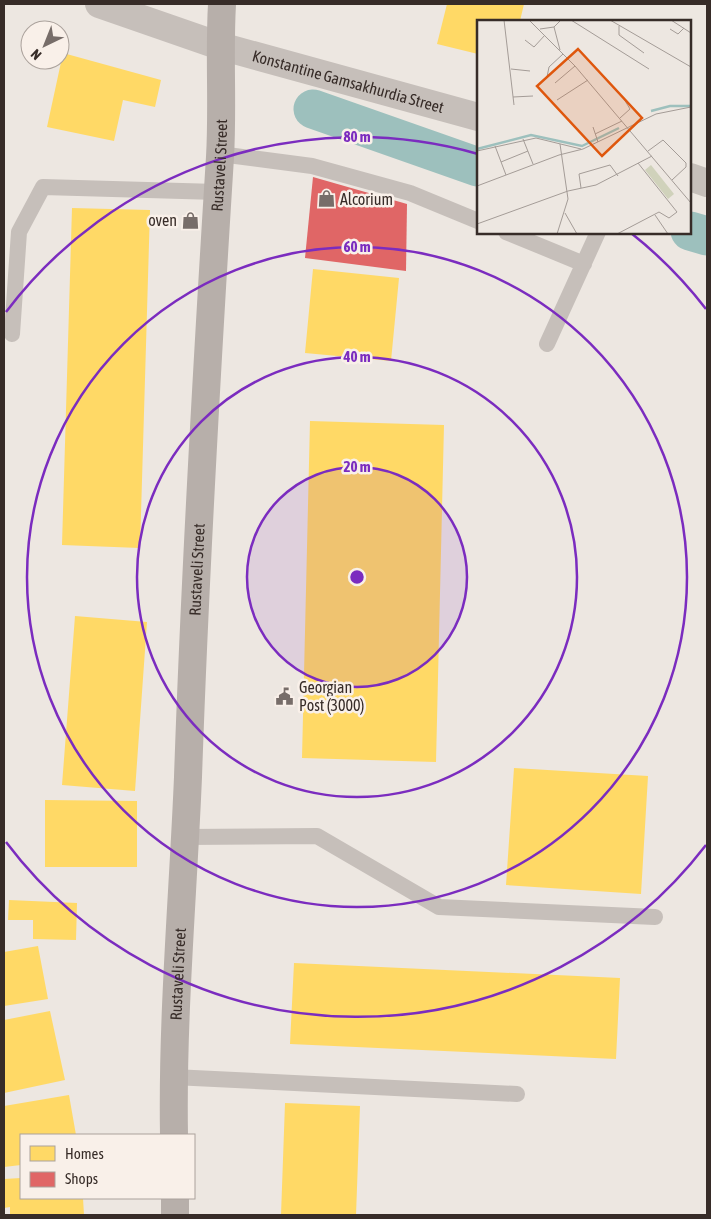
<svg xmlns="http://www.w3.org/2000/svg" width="711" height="1219" viewBox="0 0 711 1219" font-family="'Asap Condensed',sans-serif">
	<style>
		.homes { fill: #ffd966 }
		.shops { fill: #e06666 }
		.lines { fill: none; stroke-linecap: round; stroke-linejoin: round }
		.canal { stroke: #9dc0bd; stroke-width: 39 }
		.service { stroke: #c6bfba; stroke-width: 16 }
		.minor { stroke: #c6bfba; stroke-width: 28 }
		.secondary { stroke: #b7afaa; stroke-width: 28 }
		.ring { fill: none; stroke: #7b2cbf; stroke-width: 2.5 }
		.labels { text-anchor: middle; stroke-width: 5; stroke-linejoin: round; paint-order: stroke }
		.street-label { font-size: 16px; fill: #372c28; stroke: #f9f0e9 }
		.poi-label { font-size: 16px; fill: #372c28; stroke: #f9f0e9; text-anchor: start }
		.inset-river { fill: none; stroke: #9dc0bd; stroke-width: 2.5 }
		.inset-road { fill: none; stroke: #a49c97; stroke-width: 1 }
		.view { fill: #df570d; fill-opacity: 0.15; stroke: #df570d; stroke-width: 2.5 }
		.inset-edge { fill: none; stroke: #372c28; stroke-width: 2.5 }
		.centre { fill: #7b2cbf; stroke: #f9f0e9; stroke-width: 2.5 }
		.ring-label { font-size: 15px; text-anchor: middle; font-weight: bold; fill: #7b2cbf; stroke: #f9f0e9; stroke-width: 5; stroke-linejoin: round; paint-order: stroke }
	</style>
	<rect width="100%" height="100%" fill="#ede7e1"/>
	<path class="homes" d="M 447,4 L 524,4 L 520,21 L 478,21 L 478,54 L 437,44 Z
		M 63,53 L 161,80 L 155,107 L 123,100 L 114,141 L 47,127 Z
		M 72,208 L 150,210 L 140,548 L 62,545 Z
		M 313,269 L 399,278 L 391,361 L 305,353 Z
		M 310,421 L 444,425 L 436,762 L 302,758 Z
		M 75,616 L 147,622 L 135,791 L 62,785 Z
		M 514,768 L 648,776 L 641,894 L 506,885 Z
		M 45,800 L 137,801 L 137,867 L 45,867 Z
		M 9,900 L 77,903 L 76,940 L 33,939 L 33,920 L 8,920 Z
		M 38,946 L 48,999 L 4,1006 L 4,952 Z
		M 294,963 L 620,978 L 616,1059 L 290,1044 Z
		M 50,1011 L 65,1080 L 4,1093 L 4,1020 Z
		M 69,1095 L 76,1135 L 21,1135 L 21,1165 L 4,1167 L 4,1106 Z
		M 285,1103 L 360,1106 L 356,1215 L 281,1215 Z
		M 21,1178 L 21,1198 L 83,1198 L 84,1215 L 10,1215 L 10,1207 L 4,1208 L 4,1179 Z"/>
	<path class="shops" d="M 313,177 L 407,204 L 406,271 L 305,258 Z"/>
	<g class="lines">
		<path class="canal" d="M 313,109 L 478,167
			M 690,231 L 707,236"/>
		<path class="service" d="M 220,154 L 312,166 L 410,193 L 478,221
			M 506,232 L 584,264
			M 12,334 L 19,232 L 43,187 L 217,192
			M 547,344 L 598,232
			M 185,837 L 317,836 L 439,907 L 655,917
			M 173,1077 L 517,1094"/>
		<g class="minor">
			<path id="s1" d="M 99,4 L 220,46 L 478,117"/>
			<path d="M 690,177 L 707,183"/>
		</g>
		<g class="secondary">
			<path id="s2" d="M 174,1135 C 172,1016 183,896 188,777 C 195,570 207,364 220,157 C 223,106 219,55 222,4"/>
			<path d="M 175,1198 L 175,1215"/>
		</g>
	</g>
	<circle cx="357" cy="577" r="110" fill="#7b2cbf" fill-opacity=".12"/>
	<g class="ring">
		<circle cx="357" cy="577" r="110"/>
		<circle cx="357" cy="577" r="220"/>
		<circle cx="357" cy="577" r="330"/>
		<path d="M706 845A440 440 0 0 1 6 842M6 312A440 440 0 0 1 478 154M631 233A440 440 0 0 1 706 309"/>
	</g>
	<defs>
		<symbol id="shop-bare" viewBox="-9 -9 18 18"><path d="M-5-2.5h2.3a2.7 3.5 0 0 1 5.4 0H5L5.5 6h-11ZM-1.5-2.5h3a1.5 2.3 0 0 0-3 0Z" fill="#776d69" stroke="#f9f0e9" stroke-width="2.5" paint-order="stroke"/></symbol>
		<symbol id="civic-bare" viewBox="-9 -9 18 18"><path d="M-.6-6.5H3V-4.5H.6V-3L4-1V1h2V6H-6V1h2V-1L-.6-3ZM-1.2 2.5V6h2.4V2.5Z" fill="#776d69" stroke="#f9f0e9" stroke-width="2.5" paint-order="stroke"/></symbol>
	</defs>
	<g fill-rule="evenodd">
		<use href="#shop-bare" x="314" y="186" width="25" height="25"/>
		<use href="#shop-bare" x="178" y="208" width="25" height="25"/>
		<use href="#civic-bare" x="272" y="684" width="25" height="25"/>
	</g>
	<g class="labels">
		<g class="street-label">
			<text dy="6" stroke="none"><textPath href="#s1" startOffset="261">Konstantine Gamsakhurdia Street</textPath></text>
			<text dy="6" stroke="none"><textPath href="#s2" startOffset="971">Rustaveli Street</textPath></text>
			<text dy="6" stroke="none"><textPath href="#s2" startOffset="566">Rustaveli Street</textPath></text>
			<text dy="6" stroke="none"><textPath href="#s2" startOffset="161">Rustaveli Street</textPath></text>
		</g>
		<g class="poi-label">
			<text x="340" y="205">Alcorium</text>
			<text x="177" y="226" text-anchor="end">oven</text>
			<text x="299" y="693">Georgian<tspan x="299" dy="18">Post (3000)</tspan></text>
		</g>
	</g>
	<g transform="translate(477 20)">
		<rect width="214" height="214" fill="#ede7e1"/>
		<path d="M 174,145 L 197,174 L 191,179 L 168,150 Z" fill="#d0d2bb"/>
		<path class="inset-river" d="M 174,91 L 193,86 L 214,86M 0,129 L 54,115 L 105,126 L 142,108"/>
		<path class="inset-road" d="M 27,0 L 37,85M 52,0 L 98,46 L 214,183M 94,0 L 172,49M 133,0 L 214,47M 194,0 L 214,13M 142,6 L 142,15 L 167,33M 77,7 L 83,30M 63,9 L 77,7 L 84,0M 193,9 L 201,14 L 207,8M 48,20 L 57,27 L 68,15M 34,49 L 53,51M 70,57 L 72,47 L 86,34M 78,63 L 98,46M 36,77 L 56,76M 80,80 L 111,60M 143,98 L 153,89 L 147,79M 116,107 L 121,122M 118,114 L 145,101M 46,119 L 56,144M 18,126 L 29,155M 0,131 L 59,118 L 104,129M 171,131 L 186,120 L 209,143 L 209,147 L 195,160M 24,142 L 51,131M 0,166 L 82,135 L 106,129 L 179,94 L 214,87M 104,168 L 102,154 L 133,145 L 141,156M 88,193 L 100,214M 178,195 L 191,214M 0,204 L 91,171 L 119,165 L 175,136M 80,214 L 91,179 L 83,124M 140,214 L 182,192 L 192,198 L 200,192 L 161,143"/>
		<path class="view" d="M 101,29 L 165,98 L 125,136 L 60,66 Z"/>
		<rect width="214" height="214" class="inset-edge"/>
	</g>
	<circle cx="357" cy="577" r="8" class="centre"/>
	<g class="ring-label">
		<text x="357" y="142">80 m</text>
		<text x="357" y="252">60 m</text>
		<text x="357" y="362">40 m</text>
		<text x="357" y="472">20 m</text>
	</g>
	<rect width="711" height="1219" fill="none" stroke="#372c28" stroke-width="10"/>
	<rect x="20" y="1134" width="175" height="65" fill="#f9f0e9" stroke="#aba29c"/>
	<rect x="30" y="1146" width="25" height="15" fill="#ffd966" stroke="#aba29c"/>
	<text x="65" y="1159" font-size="15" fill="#372c28">Homes</text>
	<rect x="30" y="1172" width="25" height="15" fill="#e06666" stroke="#aba29c"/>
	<text x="65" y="1184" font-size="15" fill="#372c28">Shops</text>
	<g transform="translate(45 45) rotate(223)"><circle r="24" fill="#f9f0e9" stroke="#aba29c"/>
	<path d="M0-4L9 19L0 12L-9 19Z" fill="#776d69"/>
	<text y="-8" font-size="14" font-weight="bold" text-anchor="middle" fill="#372c28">N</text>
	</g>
</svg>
